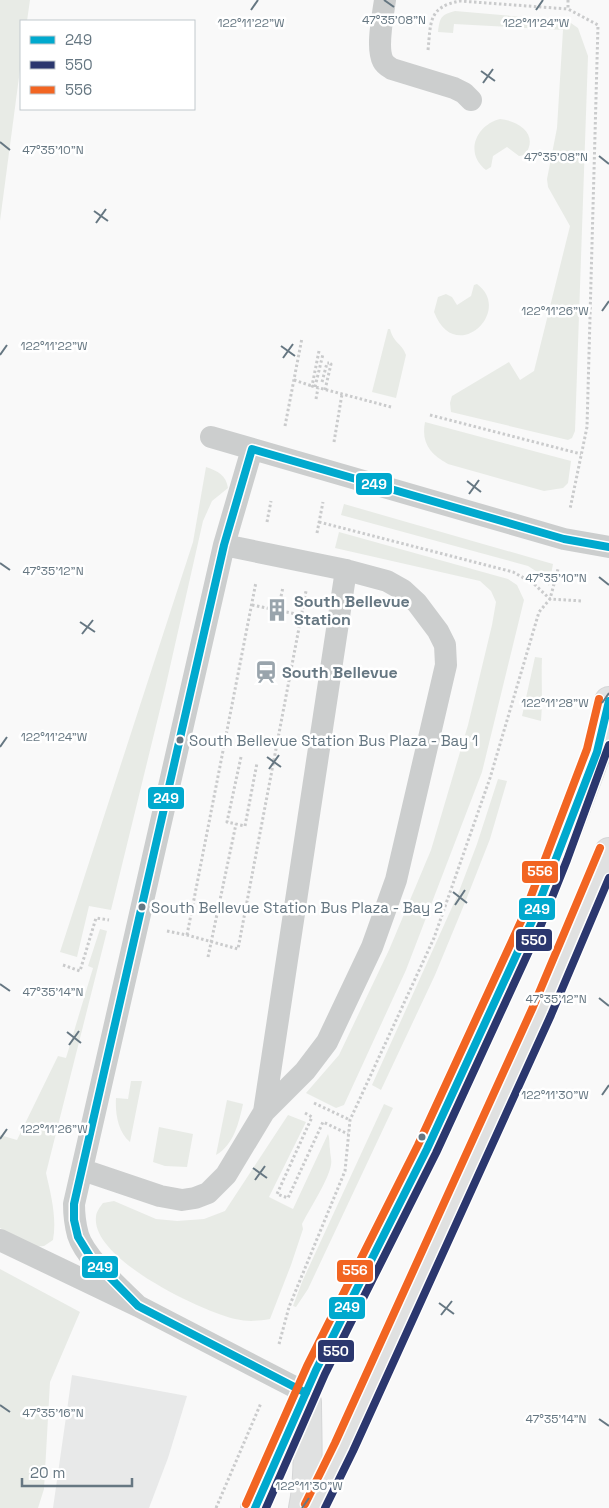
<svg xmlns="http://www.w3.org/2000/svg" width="609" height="1508" viewBox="0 0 609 1508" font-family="'Space Grotesk',sans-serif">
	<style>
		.built { fill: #e8e9e9 }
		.green { fill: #e8ebe6 }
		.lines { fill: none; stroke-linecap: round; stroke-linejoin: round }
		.primary-casing { stroke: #d5d6d7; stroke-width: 30 }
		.path { stroke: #cacbcc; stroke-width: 3; stroke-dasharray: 2.5 2.5; stroke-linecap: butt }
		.service { stroke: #cccece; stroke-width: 22 }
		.primary { stroke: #e0e1e1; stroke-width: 28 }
		.bus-1-casing { stroke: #fff; stroke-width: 11 }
		.bus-2-casing { stroke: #fff; stroke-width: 11 }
		.bus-3-casing { stroke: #fff; stroke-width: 11 }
		.bus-1 { stroke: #00a9ce; stroke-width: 8 }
		.bus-2 { stroke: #2b376e; stroke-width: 8 }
		.bus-3 { stroke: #f26522; stroke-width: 8 }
		.ticks { fill: none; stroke: #667782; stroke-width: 2 }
		.bus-dot { fill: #667782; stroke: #fff; stroke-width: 2 }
		.labels { text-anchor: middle; stroke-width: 5; stroke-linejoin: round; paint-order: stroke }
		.bus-label { font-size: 15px; fill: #667782; stroke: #fff; text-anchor: start }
		.poi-label { font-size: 16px; font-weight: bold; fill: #667782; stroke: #fff; text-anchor: start }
		.ticks-label { font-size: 12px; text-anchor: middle; fill: #667782; stroke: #fff; stroke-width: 5; stroke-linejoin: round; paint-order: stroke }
		.line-badge { stroke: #fff; stroke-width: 2 }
		.badge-label { font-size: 14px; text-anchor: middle; font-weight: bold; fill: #fff }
	</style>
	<rect width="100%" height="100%" fill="#f9f9f9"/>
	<path class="built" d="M 72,1375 L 187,1396 L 168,1458 L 149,1508 L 53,1508 Z"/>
	<path class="green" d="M 0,0 L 30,0 L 27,21 L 21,21 L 21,62 L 0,221 Z
		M 455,11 L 568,21 L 578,28 L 588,56 L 575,431 L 572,438 L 568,440 L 451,412 L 450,403 L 452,396 L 509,362 L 520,380 L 534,371 L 570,226 L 548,187 L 547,179 L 557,128 L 563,30 L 454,24 L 453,33 L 438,32 C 440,18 440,15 455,11 Z
		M 500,119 C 520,121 539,135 525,155 L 519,156 L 507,147 L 493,156 L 491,167 L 486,170 C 464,153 476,125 500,119 Z
		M 477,284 C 514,311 455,367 434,312 L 438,297 L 446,294 L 452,297 L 457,305 L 471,296 L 474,285 Z
		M 388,329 L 390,329 C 394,344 402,343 406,355 L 396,398 L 372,392 Z
		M 425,422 L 571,461 L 568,483 L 563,488 L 544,491 L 448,464 C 430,454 421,443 425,422 Z
		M 206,467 C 218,471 226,475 228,488 L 212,501 L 203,521 L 165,689 L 111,910 L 89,906 L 77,957 L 60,952 L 193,542 Z
		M 344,504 L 553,564 L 549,586 L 539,573 L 528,566 L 341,515 Z
		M 339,532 L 508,579 L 517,585 L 524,600 L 482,772 L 406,970 L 344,1105 L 336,1108 L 306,1093 L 339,1055 L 389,950 L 431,850 L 468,725 L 492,625 L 496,602 L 491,591 L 480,581 L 335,548 Z
		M 535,657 L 542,658 C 541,679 543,700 541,721 L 522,716 Z
		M 498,779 L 507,781 L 490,839 L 466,900 L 435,975 L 381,1090 L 372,1085 L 458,894 L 477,844 Z
		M 100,929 L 107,931 L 46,1173 C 51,1195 57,1218 53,1240 L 44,1246 L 33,1247 L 0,1228 L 0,1135 L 17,1140 L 58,1056 L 66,1058 L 93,968 L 88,966 Z
		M 131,1081 L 142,1081 L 130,1142 C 118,1132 115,1113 116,1098 L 128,1099 Z
		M 227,1100 L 243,1104 C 239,1122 234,1145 216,1155 Z
		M 384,1104 L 393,1108 L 308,1289 L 296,1307 L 293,1306 L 302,1282 Z
		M 288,1115 L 306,1122 L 269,1197 L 293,1209 L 328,1134 C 330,1140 329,1143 330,1149 C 330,1155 332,1159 331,1165 C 328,1181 310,1208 302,1224 L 303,1229 L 291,1265 L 270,1319 C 258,1321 248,1322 235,1319 C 201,1311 91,1259 96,1217 C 96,1212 100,1207 103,1203 L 114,1201 L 156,1219 L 177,1221 L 204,1219 L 225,1211 Z
		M 159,1127 L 193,1134 L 187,1167 L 165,1166 L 153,1162 Z
		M 0,1269 L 80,1312 L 50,1382 L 44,1489 L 38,1508 L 0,1508 Z"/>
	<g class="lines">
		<defs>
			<path id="primary" d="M 255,1508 L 316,1370 L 427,1149 L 532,921 L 558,856 L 597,752 L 609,701
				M 303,1508 C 310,1474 307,1437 307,1402
				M 314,1508 L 344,1447 L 542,1011 L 609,852"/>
		</defs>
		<use href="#primary" class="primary-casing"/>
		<path class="path" d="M 568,0 L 568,9 L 598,25 L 587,427 L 570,509
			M 428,50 C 431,22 428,7 460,1 L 568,9
			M 319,351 L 312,386 L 391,407
			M 294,380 L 312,386
			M 322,382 L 327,363 L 329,363
			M 315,387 L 323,354
			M 325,390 L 331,364 L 329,363
			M 316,399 L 318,388
			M 430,415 L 581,454
			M 285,426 L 302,338
			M 334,442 L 342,394
			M 267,522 L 271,501
			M 319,522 L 513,572 L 533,583 L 550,599 L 582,601
			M 317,533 L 323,502
			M 252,605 L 301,615
			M 278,611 L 283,587
			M 241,757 L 227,822 L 245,826 L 257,763
			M 167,931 L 187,935 L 238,949 L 306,591
			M 187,935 L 256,582
			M 208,957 L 236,824
			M 63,965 L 80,971 L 96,918 L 109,920
			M 314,1103 L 350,1120
			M 305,1113 L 312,1117 L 277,1194 L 288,1198 L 323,1122 L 348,1134
			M 279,1344 L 289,1307 L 345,1171 L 350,1120 L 434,938 L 490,778 L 539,612 L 550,599 L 558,569
			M 216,1508 L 261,1403"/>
		<path class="service" d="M 385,0 C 383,15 376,48 383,61 C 385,65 389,67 392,69 L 454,88 L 464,93 L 471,100
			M 211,437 L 564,539 L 609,547
			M 264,1112 L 346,570
			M 83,1170 L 160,1196 L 182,1200 L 195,1198 L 208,1193 L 226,1175 L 264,1112 L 305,1071 L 327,1042 L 372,947 L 396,880 L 446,665 L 445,645 L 438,631 L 417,603 L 403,590 L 387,581 L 346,570 L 224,545
			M 0,1240 L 138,1306 L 306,1393
			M 138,1306 C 120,1288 85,1258 78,1235 C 75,1224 74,1214 74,1204 L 224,545 L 252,449"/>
		<use href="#primary" class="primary"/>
		<defs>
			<path id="bus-1" d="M 306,1393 L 138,1306 L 91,1258 L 78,1237 L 74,1220 L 74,1204 L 224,545 L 252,449 L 564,539 L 609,547
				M 255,1508 L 316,1370 L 427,1149 L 532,921 L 597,752 L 609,701"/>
			<path id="bus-2" d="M 266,1508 L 325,1374 L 436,1153 L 541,925 L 567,860 L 609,745
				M 325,1508 L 353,1451 L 551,1015 L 609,878"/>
			<path id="bus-3" d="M 246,1504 L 307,1366 L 418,1145 L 523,917 L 587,749 L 599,699
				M 305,1504 L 335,1443 L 533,1007 L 600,848"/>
		</defs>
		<use href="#bus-1" class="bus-1-casing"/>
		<use href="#bus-2" class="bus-2-casing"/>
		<use href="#bus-3" class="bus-3-casing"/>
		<use href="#bus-1" class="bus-1"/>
		<use href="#bus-2" class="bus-2"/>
		<use href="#bus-3" class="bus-3"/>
	</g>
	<path class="ticks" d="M 384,0 L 394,7M 251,10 L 258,0M 536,10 L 543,0M 481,71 L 495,81M 483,83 L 493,69M 0,142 L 10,150M 599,156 L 609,164M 94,211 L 108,221M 96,223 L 106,209M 602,311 L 609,301M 281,346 L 295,356M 0,355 L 7,345M 283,358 L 293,344M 467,481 L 481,492M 469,494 L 479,480M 0,563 L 10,570M 599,577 L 609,585M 80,622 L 95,632M 82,634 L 93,620M 602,703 L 609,693M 0,747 L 7,737M 267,757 L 281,767M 269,769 L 279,755M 453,892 L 467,903M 455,905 L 465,890M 0,984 L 10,991M 599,998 L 609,1006M 67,1032 L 81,1043M 69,1045 L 79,1031M 602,1095 L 609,1085M 0,1139 L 7,1129M 253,1168 L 267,1178M 255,1180 L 265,1166M 439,1303 L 454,1314M 441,1315 L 452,1301M 0,1405 L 10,1412M 599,1419 L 609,1426M 302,1508 L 309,1498"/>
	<defs>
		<symbol id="building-bare" viewBox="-9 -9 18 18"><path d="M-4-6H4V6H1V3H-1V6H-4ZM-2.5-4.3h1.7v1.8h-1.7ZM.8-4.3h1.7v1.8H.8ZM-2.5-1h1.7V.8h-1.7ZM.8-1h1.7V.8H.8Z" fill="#99a4ac" stroke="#fff" stroke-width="2.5" paint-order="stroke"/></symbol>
		<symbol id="station-bare" viewBox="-9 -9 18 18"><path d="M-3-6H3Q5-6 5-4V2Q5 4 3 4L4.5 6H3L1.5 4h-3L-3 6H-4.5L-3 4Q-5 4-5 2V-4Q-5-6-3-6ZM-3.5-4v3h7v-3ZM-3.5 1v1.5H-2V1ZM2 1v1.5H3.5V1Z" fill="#99a4ac" stroke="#fff" stroke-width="2.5" paint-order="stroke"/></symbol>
	</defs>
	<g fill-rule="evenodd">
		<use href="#building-bare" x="261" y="594" width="32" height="32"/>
		<use href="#station-bare" x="250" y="656" width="32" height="32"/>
	</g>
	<g class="bus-dot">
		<circle cx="180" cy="740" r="4.5"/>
		<circle cx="142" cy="907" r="4.5"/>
		<circle cx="422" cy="1137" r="4.5"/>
	</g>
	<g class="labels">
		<g class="bus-label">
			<text x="189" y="746">South Bellevue Station Bus Plaza - Bay 1</text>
			<text x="151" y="913">South Bellevue Station Bus Plaza - Bay 2</text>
		</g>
		<g class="poi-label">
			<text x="294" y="607">South Bellevue<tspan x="294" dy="18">Station</tspan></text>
			<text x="282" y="678">South Bellevue</text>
		</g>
	</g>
	<g class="ticks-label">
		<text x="394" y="24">47°35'08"N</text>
		<text x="536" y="27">122°11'24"W</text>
		<text x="251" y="27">122°11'22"W</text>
		<text x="53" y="154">47°35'10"N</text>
		<text x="556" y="161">47°35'08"N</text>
		<text x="555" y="315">122°11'26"W</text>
		<text x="54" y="350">122°11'22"W</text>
		<text x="53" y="575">47°35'12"N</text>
		<text x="556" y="582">47°35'10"N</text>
		<text x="555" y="707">122°11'28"W</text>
		<text x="54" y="741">122°11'24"W</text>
		<text x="53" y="996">47°35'14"N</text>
		<text x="556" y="1003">47°35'12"N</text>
		<text x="555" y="1099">122°11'30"W</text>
		<text x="54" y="1133">122°11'26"W</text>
		<text x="53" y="1417">47°35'16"N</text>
		<text x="556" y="1423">47°35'14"N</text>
		<text x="309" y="1490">122°11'30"W</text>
	</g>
	<g class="line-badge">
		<rect x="355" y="472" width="38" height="24" rx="5" fill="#00a9ce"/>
		<rect x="147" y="786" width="38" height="24" rx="5" fill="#00a9ce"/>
		<rect x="521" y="860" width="38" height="24" rx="5" fill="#f26522"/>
		<rect x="518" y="897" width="38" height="24" rx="5" fill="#00a9ce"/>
		<rect x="515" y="928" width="38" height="24" rx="5" fill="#2b376e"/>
		<rect x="81" y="1255" width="38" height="24" rx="5" fill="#00a9ce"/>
		<rect x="336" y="1259" width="38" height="24" rx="5" fill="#f26522"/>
		<rect x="328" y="1296" width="38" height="24" rx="5" fill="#00a9ce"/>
		<rect x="317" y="1339" width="38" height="24" rx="5" fill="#2b376e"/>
	</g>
	<g class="badge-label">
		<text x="374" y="489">249</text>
		<text x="166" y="803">249</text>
		<text x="540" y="876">556</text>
		<text x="537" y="914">249</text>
		<text x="534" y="945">550</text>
		<text x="100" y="1272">249</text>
		<text x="355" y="1275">556</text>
		<text x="347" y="1312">249</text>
		<text x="336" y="1356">550</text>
	</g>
	<rect x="20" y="20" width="175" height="90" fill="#ffffff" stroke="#c2c9cd"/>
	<rect x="30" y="36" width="25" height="8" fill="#00a9ce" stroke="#c2c9cd"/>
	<text x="65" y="45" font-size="15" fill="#667782">249</text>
	<rect x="30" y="61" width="25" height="8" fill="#2b376e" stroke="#c2c9cd"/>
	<text x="65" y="70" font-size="15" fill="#667782">550</text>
	<rect x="30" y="86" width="25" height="8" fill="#f26522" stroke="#c2c9cd"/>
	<text x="65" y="95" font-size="15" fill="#667782">556</text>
	<path d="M22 1478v8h110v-8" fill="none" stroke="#667782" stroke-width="2.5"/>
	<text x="30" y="1478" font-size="15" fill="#667782" stroke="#ffffff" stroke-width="4" paint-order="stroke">20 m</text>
</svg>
